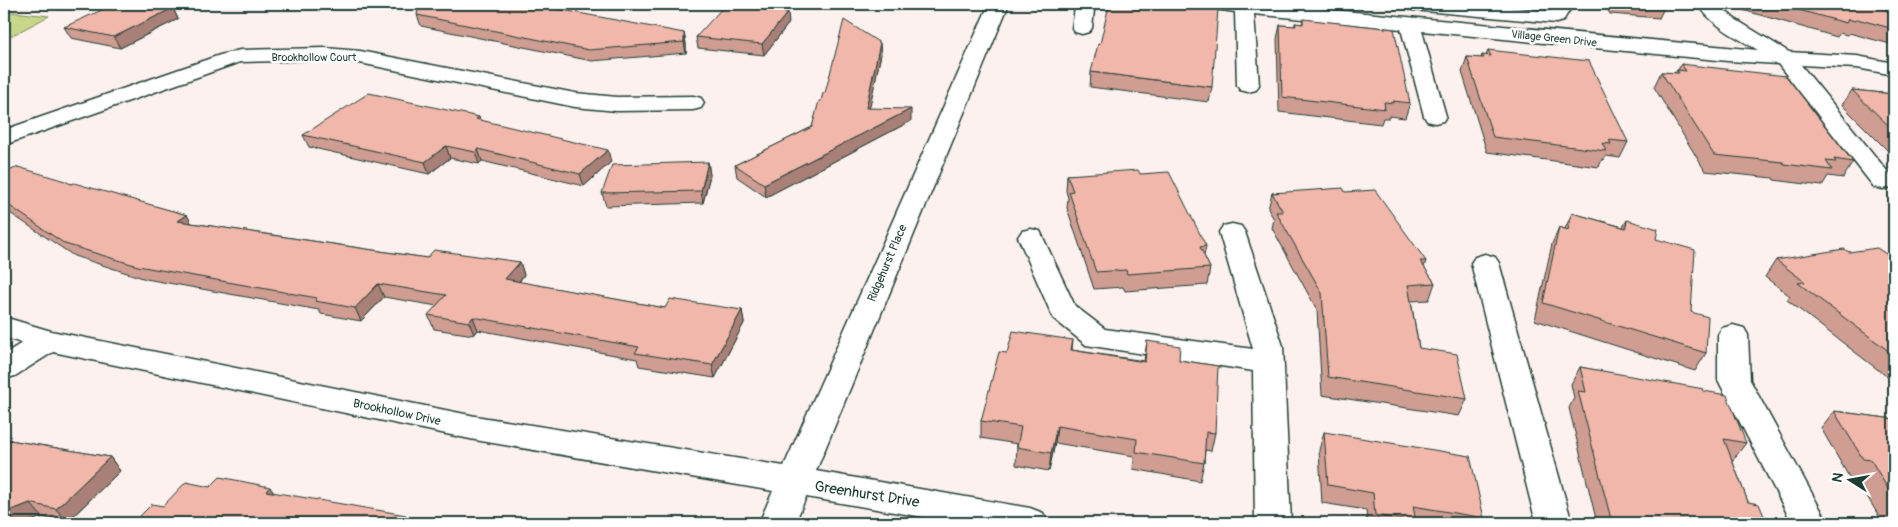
<svg xmlns="http://www.w3.org/2000/svg" width="1898" height="527" viewBox="0 0 1898 527" font-family="Pangolin,sans-serif">
	<style>
		.green { fill: #c8d689; stroke: #748a5e }
		.lines { fill: none; stroke-linecap: round; stroke-linejoin: round }
		.minor-casing { stroke: #1f3d34; stroke-width: 3 }
		.minor { fill: #fff; fill-rule: evenodd }
		.wall { fill: #cf9d92; stroke: #1f3d34 }
		.shaded-wall { fill: #a98077; stroke: #1f3d34 }
		.building { fill: #f1b7aa; stroke: #1f3d34 }
		.labels { text-anchor: middle; stroke-width: 5; stroke-linejoin: round; paint-order: stroke }
		.far-street-label { font-size: 11px; fill: #1f3d34; stroke: #fff }
		.street-label { font-size: 12px; fill: #1f3d34; stroke: #fff }
		.near-street-label { font-size: 15px; fill: #1f3d34; stroke: #fff }
	</style>
	<rect width="100%" height="100%" fill="#fcf1ee"/>
	<filter id="ink" filterUnits="userSpaceOnUse"><feTurbulence type="fractalNoise" baseFrequency=".02" numOctaves="2"/><feDisplacementMap in="SourceGraphic" scale="10" xChannelSelector="R" yChannelSelector="G"/><feConvolveMatrix kernelMatrix="1 2 1 2 8 2 1 2 1" color-interpolation-filters="sRGB"/></filter>
	<g filter="url(#ink)">
		<path class="green" d="M 4,11 L 49,16 L 9,37 L 4,36 Z"/>
		<g class="lines">
			<defs>
				<path id="minor" d="M 989,4 L 1009,4 L 816,471 L 1030,508 L 1043,513 L 1048,523 L 958,523 L 806,497 L 795,523 L 759,523 L 773,491 L 475,440 L 53,352 L 15,376 L 4,379 L 4,354 L 22,343 L 4,337 L 4,317 L 51,331 L 475,416 L 784,466 Z
					M 1078,4 L 1101,4 L 1094,10 L 1092,28 L 1089,32 L 1082,34 L 1075,32 L 1072,28 L 1075,8 Z
					M 1205,4 L 1270,4 L 1758,50 C 1741,40 1707,23 1699,4 L 1718,4 L 1735,19 L 1789,52 L 1857,56 L 1894,63 L 1894,75 L 1857,68 L 1801,65 L 1892,177 L 1894,184 L 1892,187 L 1883,189 L 1874,187 L 1778,64 L 1728,61 L 1422,31 L 1446,116 L 1443,121 L 1435,123 L 1427,121 L 1424,116 L 1401,29 L 1254,14 L 1259,85 L 1256,90 L 1248,92 L 1240,90 L 1237,85 L 1235,12 L 1207,8 Z
					M 1403,4 L 1474,4 L 1550,11 L 1552,4 L 1570,4 L 1572,6 L 1563,21 L 1556,23 L 1413,10 L 1406,8 Z
					M 325,48 L 360,51 L 575,93 L 617,97 L 693,96 L 701,98 L 704,103 L 701,108 L 693,110 L 617,111 L 575,107 L 360,63 L 325,60 L 240,62 L 4,145 L 4,130 L 220,55 L 240,50 Z
					M 1232,224 L 1241,226 L 1245,232 L 1283,346 L 1291,523 L 1255,523 L 1253,371 L 1086,345 L 1053,318 L 1018,237 L 1022,231 L 1031,229 L 1040,231 L 1075,306 L 1105,329 L 1253,349 L 1219,232 L 1223,226 Z
					M 1485,254 L 1495,257 L 1499,263 L 1572,523 L 1536,523 L 1471,263 L 1475,257 Z
					M 1733,325 L 1744,328 L 1748,335 L 1750,380 L 1828,523 L 1792,523 L 1718,380 L 1718,335 L 1722,328 Z"/>
			</defs>
			<use href="#minor" class="minor-casing"/>
			<use href="#minor" class="minor"/>
		</g>
		<path class="wall" d="M 1604,4 L 1661,4 L 1664,8 L 1659,18 L 1610,14 Z
			M 1742,4 L 1890,4 L 1886,10 L 1894,17 L 1894,45 L 1849,33 L 1847,35 L 1840,33 L 1837,37 L 1739,9 Z
			M 173,8 L 178,19 L 120,48 L 71,38 L 64,27 Z
			M 417,15 L 684,33 L 686,44 L 686,53 L 592,61 L 421,26 Z
			M 1303,19 L 1410,103 L 1405,118 L 1389,116 L 1389,118 L 1383,118 L 1381,124 L 1279,112 L 1277,39 L 1280,25 L 1295,26 L 1295,23 L 1302,24 Z
			M 789,23 L 764,55 L 698,48 L 696,37 Z
			M 1488,50 L 1628,142 L 1620,158 L 1606,156 L 1604,160 L 1602,159 L 1599,167 L 1487,152 L 1462,72 L 1467,57 L 1481,58 L 1482,55 L 1486,56 Z
			M 881,54 L 869,108 L 911,121 L 766,197 L 737,177 L 735,165 L 812,127 L 821,101 L 825,93 Z
			M 1681,64 L 1853,162 L 1843,178 L 1828,176 L 1822,186 L 1774,180 L 1773,178 L 1705,171 L 1654,87 L 1661,72 L 1675,73 L 1677,70 L 1678,70 Z
			M 1091,72 L 1212,87 L 1209,102 L 1090,87 Z
			M 1852,90 L 1894,94 L 1894,157 L 1842,105 Z
			M 479,117 L 480,120 L 611,162 L 584,186 L 482,161 L 479,164 L 450,158 L 429,174 L 309,147 L 303,135 Z
			M 708,162 L 710,175 L 703,203 L 606,206 L 602,193 Z
			M 4,173 L 71,184 L 187,215 L 191,223 L 427,258 L 520,262 L 524,275 L 519,282 L 665,308 L 742,310 L 744,323 L 715,378 L 639,366 L 637,359 L 571,347 L 478,330 L 474,335 L 434,329 L 428,315 L 437,306 L 384,297 L 361,321 L 321,314 L 319,310 L 146,279 L 74,256 L 4,209 Z
			M 1140,174 L 1206,246 L 1204,256 L 1210,268 L 1207,285 L 1125,291 L 1123,287 L 1094,289 L 1067,208 L 1068,198 L 1066,191 L 1067,175 Z
			M 1345,192 L 1426,261 L 1424,267 L 1435,283 L 1429,300 L 1411,301 L 1419,348 L 1467,399 L 1459,416 L 1322,395 L 1317,310 L 1272,228 L 1274,219 L 1268,209 L 1272,193 Z
			M 1572,213 L 1623,227 L 1627,220 L 1656,239 L 1691,312 L 1706,353 L 1695,371 L 1535,320 L 1552,244 L 1559,227 L 1565,229 Z
			M 1849,252 L 1894,259 L 1894,382 L 1787,300 L 1790,296 L 1765,277 L 1776,260 Z
			M 1073,340 L 1072,350 L 1144,361 L 1147,341 L 1179,360 L 1215,433 L 1211,451 L 1205,450 L 1204,463 L 1200,481 L 1133,469 L 1134,456 L 1055,443 L 1049,471 L 1016,465 L 1017,444 L 981,438 L 981,421 L 1007,353 Z
			M 1580,367 L 1703,391 L 1746,443 L 1733,460 L 1732,460 L 1748,502 L 1767,523 L 1597,523 L 1569,408 L 1574,398 L 1571,384 Z
			M 1834,411 L 1894,419 L 1894,523 L 1883,523 L 1856,478 L 1849,477 L 1821,428 Z
			M 1324,432 L 1484,518 L 1481,523 L 1367,523 L 1366,510 L 1322,503 L 1319,450 Z
			M 4,439 L 110,457 L 120,471 L 67,522 L 42,517 L 25,523 Z"/>
		<path class="shaded-wall" d="M 173,8 L 178,19 L 120,48 L 114,37 Z
			M 788,12 L 789,23 L 764,55 L 762,44 Z
			M 684,33 L 686,44 L 686,53 L 684,42 Z
			M 880,43 L 881,54 L 867,120 L 866,108 Z
			M 911,109 L 911,121 L 766,197 L 764,184 Z
			M 446,146 L 450,158 L 429,174 L 425,162 Z
			M 478,149 L 482,161 L 479,164 L 475,152 Z
			M 608,150 L 611,162 L 584,186 L 580,174 Z
			M 708,162 L 710,175 L 703,203 L 701,191 Z
			M 187,215 L 194,228 L 178,221 Z
			M 520,262 L 524,275 L 510,292 L 505,279 Z
			M 378,284 L 384,297 L 361,321 L 355,308 Z
			M 742,310 L 744,323 L 715,378 L 712,365 Z
			M 473,317 L 478,330 L 474,335 L 469,322 Z
			M 1057,426 L 1055,443 L 1049,471 L 1051,453 Z
			M 110,457 L 120,471 L 67,522 L 56,509 Z
			M 270,487 L 280,502 L 266,491 Z
			M 30,503 L 42,517 L 25,523 L 4,523 L 4,513 Z
			M 406,515 L 410,523 L 401,521 Z"/>
		<path class="building" d="M 115,4 L 149,4 L 173,8 L 114,37 L 64,27 Z
			M 419,4 L 509,4 L 544,9 L 547,7 L 684,33 L 684,42 L 589,50 L 417,15 Z
			M 1125,4 L 1174,4 L 1218,9 L 1212,87 L 1091,72 L 1098,44 L 1100,44 L 1109,5 L 1124,6 Z
			M 1618,4 L 1661,4 L 1664,8 Z
			M 1777,4 L 1889,4 L 1885,9 L 1894,17 L 1894,29 L 1857,19 L 1855,21 L 1848,19 L 1846,23 Z
			M 725,5 L 788,12 L 762,44 L 696,37 Z
			M 1303,19 L 1394,29 L 1410,103 L 1393,101 L 1393,103 L 1384,102 L 1385,109 L 1282,97 L 1280,25 L 1296,26 L 1295,23 L 1303,24 Z
			M 844,20 L 880,43 L 866,108 L 911,109 L 764,184 L 735,165 L 812,127 L 819,101 L 821,101 L 823,93 L 825,93 Z
			M 1488,50 L 1589,61 L 1628,142 L 1609,140 L 1611,144 L 1602,143 L 1606,151 L 1493,137 L 1467,57 L 1484,58 L 1482,55 L 1491,56 Z
			M 1681,64 L 1786,76 L 1853,162 L 1834,159 L 1836,162 L 1826,161 L 1832,170 L 1784,164 L 1783,162 L 1714,155 L 1661,72 L 1679,73 L 1677,70 L 1686,71 Z
			M 1852,90 L 1894,94 L 1894,131 Z
			M 369,93 L 479,117 L 476,119 L 608,150 L 580,174 L 478,149 L 475,152 L 446,146 L 425,162 L 303,135 Z
			M 708,162 L 701,191 L 602,193 L 612,165 Z
			M 18,167 L 65,181 L 71,184 L 74,183 L 187,215 L 178,221 L 427,258 L 434,250 L 520,262 L 505,279 L 665,308 L 670,299 L 742,310 L 712,365 L 635,353 L 639,347 L 566,334 L 473,317 L 469,322 L 428,315 L 446,295 L 378,284 L 355,308 L 315,301 L 317,298 L 138,266 L 65,244 L 4,202 L 4,173 Z
			M 1138,170 L 1140,174 L 1169,172 L 1206,246 L 1200,247 L 1210,268 L 1127,274 L 1126,270 L 1096,272 L 1069,192 L 1073,191 L 1067,175 Z
			M 1343,188 L 1345,192 L 1375,190 L 1426,261 L 1420,261 L 1435,283 L 1408,285 L 1419,348 L 1457,354 L 1467,399 L 1328,377 L 1322,293 L 1276,212 L 1283,212 L 1272,193 Z
			M 1572,213 L 1626,228 L 1627,220 L 1658,229 L 1656,239 L 1695,250 L 1691,312 L 1708,317 L 1706,353 L 1543,303 L 1559,227 L 1568,230 Z
			M 1877,248 L 1894,259 L 1894,355 L 1798,283 L 1805,282 L 1776,260 L 1844,249 L 1849,252 Z
			M 1013,331 L 1073,340 L 1071,350 L 1145,362 L 1147,341 L 1180,346 L 1179,360 L 1218,366 L 1215,433 L 1206,432 L 1204,463 L 1136,452 L 1137,439 L 1057,426 L 1051,453 L 1017,447 L 1021,427 L 981,421 L 999,352 L 1007,353 Z
			M 1580,367 L 1704,389 L 1703,391 L 1727,395 L 1746,443 L 1724,439 L 1748,502 L 1759,504 L 1767,523 L 1612,523 L 1578,391 L 1586,392 Z
			M 1834,411 L 1894,419 L 1894,499 L 1871,460 L 1863,459 Z
			M 1324,432 L 1470,456 L 1484,518 L 1413,506 L 1416,522 L 1375,515 L 1373,493 L 1328,485 Z
			M 4,439 L 110,457 L 56,509 L 30,503 L 4,513 Z
			M 220,477 L 270,487 L 266,491 L 406,515 L 401,521 L 415,523 L 133,523 L 152,504 L 163,506 L 186,482 L 210,487 Z"/>
	</g>
	<g class="labels">
		<g class="far-street-label">
			<text transform="translate(1554 38) rotate(6)" y="4">Village Green Drive</text>
			<text x="314" y="61">Brookhollow Court</text>
		</g>
		<g class="street-label">
			<text transform="translate(887 263) rotate(-67)" y="4">Ridgehurst Place</text>
			<text transform="translate(397 412) rotate(12)" y="4">Brookhollow Drive</text>
		</g>
		<g class="near-street-label">
			<text transform="translate(867 494) rotate(9)" y="5">Greenhurst Drive</text>
		</g>
	</g>
	<rect width="1898" height="527" fill="none" stroke="#fff" stroke-width="20"/>
	<rect x="10" y="10" width="1878" height="507" fill="none" stroke="#1f3d34" stroke-width="2" filter="url(#ink)"/>
	<g transform="translate(1850 480) rotate(281)" stroke="#ffffff" stroke-width="4" paint-order="stroke">
	<path d="M0-4L9 19L0 12L-9 19Z" fill="#1f3d34"/>
	<text y="-8" font-size="14" font-weight="bold" text-anchor="middle" fill="#1f3d34">N</text>
	</g>
</svg>
